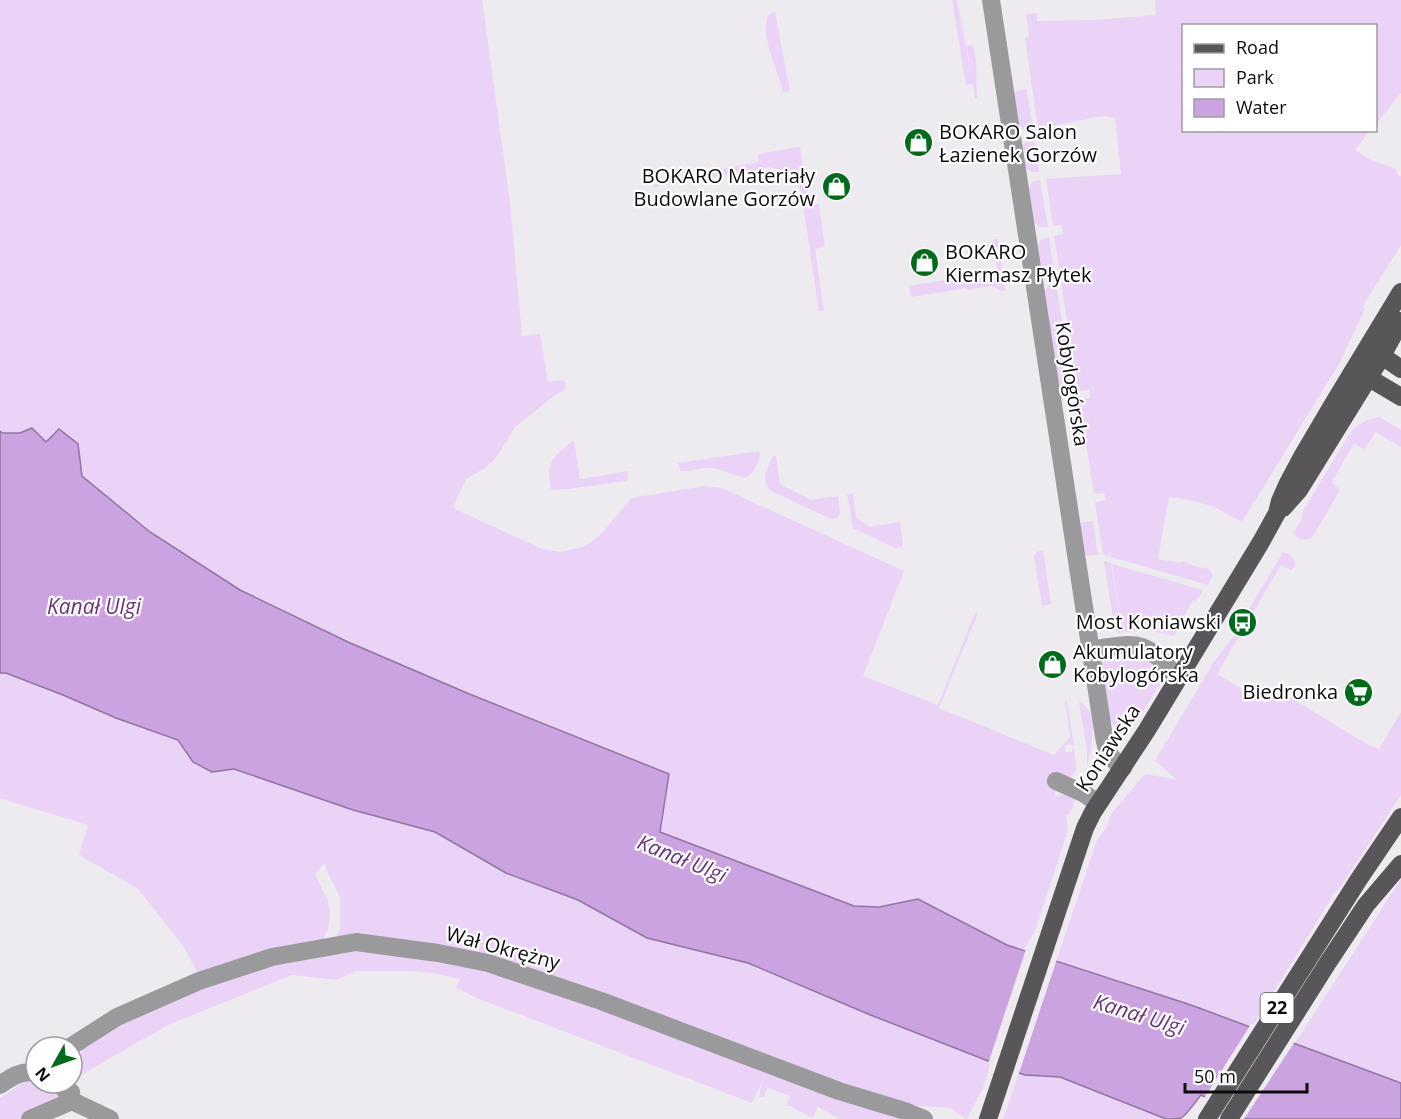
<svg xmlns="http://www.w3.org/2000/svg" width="1401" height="1119" viewBox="0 0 1401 1119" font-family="'Open Sans',sans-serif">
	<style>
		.green { fill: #ebd3f8 }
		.water { fill: #caa3e0; stroke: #9175a1; stroke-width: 1.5 }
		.pier { fill: #eeebf0 }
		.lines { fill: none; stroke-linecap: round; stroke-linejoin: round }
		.minor { stroke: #9a999b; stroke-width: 18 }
		.major { stroke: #585659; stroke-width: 18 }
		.labels { text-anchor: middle; stroke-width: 4.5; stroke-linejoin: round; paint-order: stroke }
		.shield { fill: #fff; stroke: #555456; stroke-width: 1.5 }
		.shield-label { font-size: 18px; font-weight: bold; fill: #0c0b0d }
		.poi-label { font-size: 20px; fill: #0c0b0d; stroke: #fff; text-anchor: start }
		.street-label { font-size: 20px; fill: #0c0b0d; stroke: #fff }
		.water-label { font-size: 21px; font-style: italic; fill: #65347d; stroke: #fff }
	</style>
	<rect width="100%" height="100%" fill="#eeebf0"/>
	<path class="green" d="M 0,0 L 482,0 L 510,202 L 522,336 L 540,334 L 548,382 L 565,380 L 566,389 L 554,396 L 515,427 L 501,450 L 494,460 L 485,468 L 466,479 L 453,508 L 542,549 L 560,552 L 583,547 L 593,541 L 602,533 L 631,498 L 705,486 L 722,488 L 904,571 L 863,676 L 938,705 L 975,613 L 978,613 L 939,708 L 1054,755 L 1070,737 L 1065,701 L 1067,701 L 1074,746 L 1072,746 L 1071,744 L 1065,745 L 1065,752 L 1072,752 L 1072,749 L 1074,749 L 1077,770 L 1068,779 L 1057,774 L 1055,796 L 1066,794 L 1075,797 L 1073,808 L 1068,815 L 1066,815 L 1068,830 L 1035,931 L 1023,951 L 1007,945 L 918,899 L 879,907 L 854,906 L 659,832 L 467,693 L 348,642 L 240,590 L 150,532 L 82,476 L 78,444 L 59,430 L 46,442 L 20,433 L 2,433 L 0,431 Z
		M 952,0 L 957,0 L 972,80 L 959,0 L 967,46 L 973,45 L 976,60 L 977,98 L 975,98 L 973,84 L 966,85 Z
		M 1155,0 L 1401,0 L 1401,93 L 1376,124 L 1376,26 L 1184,26 L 1184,130 L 1370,131 L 1355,150 L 1371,160 L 1396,169 L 1398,175 L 1401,176 L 1401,245 L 1363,306 L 1365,309 L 1339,364 L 1242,522 L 1212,506 L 1184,499 L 1169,497 L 1158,559 L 1180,563 L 1182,561 L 1203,569 L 1206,567 L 1211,571 L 1213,575 L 1208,585 L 1111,557 L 1109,549 L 1110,557 L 1103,555 L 1095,502 L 1106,500 L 1104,493 L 1094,494 L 1079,400 L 1090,398 L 1089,390 L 1078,391 L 1061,282 L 1072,280 L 1070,273 L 1060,275 L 1054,236 L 1063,234 L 1061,225 L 1053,226 L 1046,179 L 1121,174 L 1115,118 L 1102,116 L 1038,129 L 1025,38 L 1029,36 L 1026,14 L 1037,13 L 1037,21 L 1093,20 L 1156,15 Z
		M 775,12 L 790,91 L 783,93 C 779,70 759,38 768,15 Z
		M 1027,89 L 1033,129 L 1024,130 L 1020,127 L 1014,93 L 1016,91 Z
		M 1034,139 L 1039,172 C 1033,173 1030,172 1026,168 L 1022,146 L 1026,141 Z
		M 800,147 L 809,204 L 819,204 L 825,247 L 815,249 L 824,311 L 819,312 L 801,191 C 794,179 784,173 771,167 L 653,187 L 653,185 L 660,184 L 660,180 L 759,162 L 758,154 Z
		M 1040,180 L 1048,227 L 1039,227 L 1034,222 L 1029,189 L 1032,182 Z
		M 1049,237 L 1055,276 L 1046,276 L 1042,271 L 1038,246 L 1040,240 Z
		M 993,239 L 998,239 L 1005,290 L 1001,291 L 991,286 L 967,290 L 967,288 L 911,297 L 909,286 L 946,280 L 946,283 L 998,274 Z
		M 1056,283 L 1073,392 L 1063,389 L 1058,382 L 1045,292 L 1048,285 Z
		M 1379,417 L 1401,430 L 1401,447 L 1375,432 L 1365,448 L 1363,449 L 1354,443 L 1332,482 L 1340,490 L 1312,538 C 1304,541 1299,540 1293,533 L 1301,521 L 1304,509 L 1350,433 C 1360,423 1365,420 1379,417 Z
		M 574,440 L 580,479 L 628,471 L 628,479 L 625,481 L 569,489 L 551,490 C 546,460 552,458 574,440 Z
		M 759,451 C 762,460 754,474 745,478 C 733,475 723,469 710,468 C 700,468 690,472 680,471 L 678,463 Z
		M 774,455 L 776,456 L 780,484 L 811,500 L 838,496 L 840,513 L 838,517 L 831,519 L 769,490 C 761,476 767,468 774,455 Z
		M 853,494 L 856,517 L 869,527 L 900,522 L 903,544 L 902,547 L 895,548 L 853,528 L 847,494 Z
		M 1093,521 L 1098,555 L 1087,556 L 1085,554 L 1080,523 Z
		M 1043,550 L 1051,604 L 1042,606 L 1034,556 L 1036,552 Z
		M 1283,552 C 1291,553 1296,559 1295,567 L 1291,570 L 1281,565 L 1217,674 L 1265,703 L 1283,693 L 1365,743 L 1379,749 L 1401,712 L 1401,795 L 1340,887 L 1335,892 L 1252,1027 L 1191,1005 L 1056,962 L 1097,840 L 1106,828 L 1111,814 L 1143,776 L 1146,774 L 1177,780 L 1155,761 L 1213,663 L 1233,637 L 1242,622 L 1245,623 L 1252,613 L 1248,611 Z
		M 1104,561 L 1111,563 L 1121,625 L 1112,564 L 1203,590 L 1196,602 L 1193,600 L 1184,616 L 1187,618 L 1174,636 L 1146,630 L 1118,633 L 1118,631 L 1115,631 Z
		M 1142,653 L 1164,676 L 1163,679 L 1135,725 C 1125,733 1116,731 1110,720 L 1102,663 C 1111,650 1128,653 1142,653 Z
		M 0,673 L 6,673 L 63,695 L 116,718 L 178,740 L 193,762 L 212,772 L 234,769 L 353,810 L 435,832 L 506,873 L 578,900 L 647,938 L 748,963 L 868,1014 L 991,1062 L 983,1088 L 967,1119 L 966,1119 L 951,1108 L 919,1106 L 873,1096 L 467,952 L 391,937 L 336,937 L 340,928 L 340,897 L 326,869 L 325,863 L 315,874 L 328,901 L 330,916 L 328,929 L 323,939 L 314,945 L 251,954 L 198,973 L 183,946 L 138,889 L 79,855 L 88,825 L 2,799 L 0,800 Z
		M 1079,702 C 1102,710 1090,750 1087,768 L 1087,750 Z
		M 1401,879 L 1401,1083 L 1295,1043 Z
		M 348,950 L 461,962 L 766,1067 L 843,1097 L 897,1119 L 840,1119 L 818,1107 L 813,1117 L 811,1117 L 790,1106 L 786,1106 L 790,1096 L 768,1088 L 763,1097 L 759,1097 L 762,1082 L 752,1103 L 479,999 L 456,988 L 460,979 L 432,973 L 408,971 L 356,971 L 336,980 L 292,975 L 168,1025 L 79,1076 L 82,1046 L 117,1017 L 229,974 Z
		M 1019,1073 L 1025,1075 L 1060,1077 L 1166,1119 L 1003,1119 Z
		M 29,1079 L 36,1079 L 36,1083 L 49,1083 L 72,1101 L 30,1119 L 0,1119 L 0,1098 Z"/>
	<path class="water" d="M 32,428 L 46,442 L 59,429 L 78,444 L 82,476 L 150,532 L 240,590 L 348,642 L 467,693 L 669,774 L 660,832 L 854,906 L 879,907 L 918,899 L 1007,945 L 1191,1005 L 1401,1083 L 1401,1119 L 1246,1119 L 1201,1095 C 1197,1100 1185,1117 1181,1118 C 1177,1119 1171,1119 1166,1119 L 1060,1077 L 1025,1075 L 1019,1073 L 868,1014 L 748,963 L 647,938 L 578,900 L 506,873 L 435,832 L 353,810 L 234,769 L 212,772 L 193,762 L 178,740 L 116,718 L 63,695 L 6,673 L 0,673 L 0,431 L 2,433 L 20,433 Z"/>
	<path class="pier" d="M 1026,949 L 1057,959 L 1018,1076 L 988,1064 Z
		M 1251,1024 L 1296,1040 L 1244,1119 L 1239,1119 L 1203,1100 Z"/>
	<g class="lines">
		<path class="minor" d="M 991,0 L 1104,737 C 1107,753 1110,758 1123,768
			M 1090,650 C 1140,642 1145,639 1178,679
			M 1056,781 L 1083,793 L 1098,803
			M 70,1047 L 117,1017 L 199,981 L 272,957 L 356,942 L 438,953 L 488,963 L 601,1001 L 839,1091 L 905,1111 L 924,1119
			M 56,1083 L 63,1087 L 72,1101 L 110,1119
			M 0,1085 C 11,1077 22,1070 36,1073
			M 30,1119 L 72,1101 L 71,1092"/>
		<path class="major" d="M 1382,356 L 1401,369
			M 1369,378 L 1401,397
			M 1283,508 L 1299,490 L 1382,356 L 1401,321
			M 988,1119 L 1085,828 L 1093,812 L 1147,730 L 1261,542 L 1277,513 L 1280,501 L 1288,483 L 1303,455 L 1333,404 L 1401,292
			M 1207,1119 L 1359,879 L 1401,817
			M 1229,1119 L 1327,964 L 1366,905 L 1401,864"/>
	</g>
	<defs>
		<symbol id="shop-disc" viewBox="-11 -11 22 22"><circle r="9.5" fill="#006c1b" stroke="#fff"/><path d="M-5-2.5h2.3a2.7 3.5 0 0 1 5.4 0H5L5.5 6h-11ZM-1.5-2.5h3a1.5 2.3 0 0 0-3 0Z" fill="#fff"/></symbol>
		<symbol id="bus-disc" viewBox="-11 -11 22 22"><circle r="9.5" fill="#006c1b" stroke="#fff"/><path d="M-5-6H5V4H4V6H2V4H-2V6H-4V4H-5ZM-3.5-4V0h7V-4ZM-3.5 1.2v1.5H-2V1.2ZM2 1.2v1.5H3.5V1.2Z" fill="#fff"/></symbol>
		<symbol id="supermarket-disc" viewBox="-11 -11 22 22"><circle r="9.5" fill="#006c1b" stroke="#fff"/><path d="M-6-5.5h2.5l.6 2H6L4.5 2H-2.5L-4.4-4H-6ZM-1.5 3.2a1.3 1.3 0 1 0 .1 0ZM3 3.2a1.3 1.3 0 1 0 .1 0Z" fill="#fff"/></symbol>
	</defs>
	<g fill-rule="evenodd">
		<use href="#shop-disc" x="902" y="126" width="33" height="33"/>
		<use href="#shop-disc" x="820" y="170" width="33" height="33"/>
		<use href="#shop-disc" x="908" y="246" width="33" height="33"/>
		<use href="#bus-disc" x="1226" y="606" width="33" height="33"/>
		<use href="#shop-disc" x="1036" y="648" width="33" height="33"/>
		<use href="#supermarket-disc" x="1342" y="676" width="33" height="33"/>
	</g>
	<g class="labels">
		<rect class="shield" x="1260.5" y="993" width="33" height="30" rx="4.5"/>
		<g class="shield-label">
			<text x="1277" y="1014">22</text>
		</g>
		<g class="poi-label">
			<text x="939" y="139">BOKARO Salon<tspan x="939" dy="23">Łazienek Gorzów</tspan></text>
			<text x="815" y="183" text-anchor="end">BOKARO Materiały<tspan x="815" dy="23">Budowlane Gorzów</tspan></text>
			<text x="945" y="259">BOKARO<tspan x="945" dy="23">Kiermasz Płytek</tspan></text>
			<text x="1221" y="629" text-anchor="end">Most Koniawski</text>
			<text x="1073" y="659">Akumulatory<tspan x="1073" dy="23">Kobylogórska</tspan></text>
			<text x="1338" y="699" text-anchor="end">Biedronka</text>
		</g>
		<g class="street-label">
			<text transform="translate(1072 384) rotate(81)" y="7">Kobylogórska</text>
			<text transform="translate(1108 748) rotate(-57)" y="7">Koniawska</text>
			<text transform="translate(503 948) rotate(15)" y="7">Wał Okrężny</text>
		</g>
		<g class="water-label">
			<text x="94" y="614">Kanał Ulgi</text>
			<text transform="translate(682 859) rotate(22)" y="7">Kanał Ulgi</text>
			<text transform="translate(1139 1015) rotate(17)" y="7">Kanał Ulgi</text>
		</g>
	</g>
	<rect x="1182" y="24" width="195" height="108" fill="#ffffff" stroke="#9e9d9e" stroke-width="1.5"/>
	<rect x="1194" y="44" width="30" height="9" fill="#585659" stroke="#9e9d9e" stroke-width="1.5"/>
	<text x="1236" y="54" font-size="18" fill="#0c0b0d">Road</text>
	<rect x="1194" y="69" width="30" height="18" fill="#ebd3f8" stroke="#9e9d9e" stroke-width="1.5"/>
	<text x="1236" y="84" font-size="18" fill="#0c0b0d">Park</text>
	<rect x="1194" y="99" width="30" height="18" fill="#caa3e0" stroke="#9e9d9e" stroke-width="1.5"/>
	<text x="1236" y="114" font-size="18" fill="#0c0b0d">Water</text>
	<g transform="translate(54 1065) rotate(230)"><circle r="28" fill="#ffffff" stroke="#9e9d9e" stroke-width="1.5"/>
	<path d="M0-4.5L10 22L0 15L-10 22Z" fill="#006c1b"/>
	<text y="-9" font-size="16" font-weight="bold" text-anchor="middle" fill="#0c0b0d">N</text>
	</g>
	<path d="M1185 1083v9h122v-9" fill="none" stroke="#0c0b0d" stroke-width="3"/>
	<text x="1194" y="1083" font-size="18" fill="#0c0b0d" stroke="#ffffff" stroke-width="4.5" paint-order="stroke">50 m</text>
</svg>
